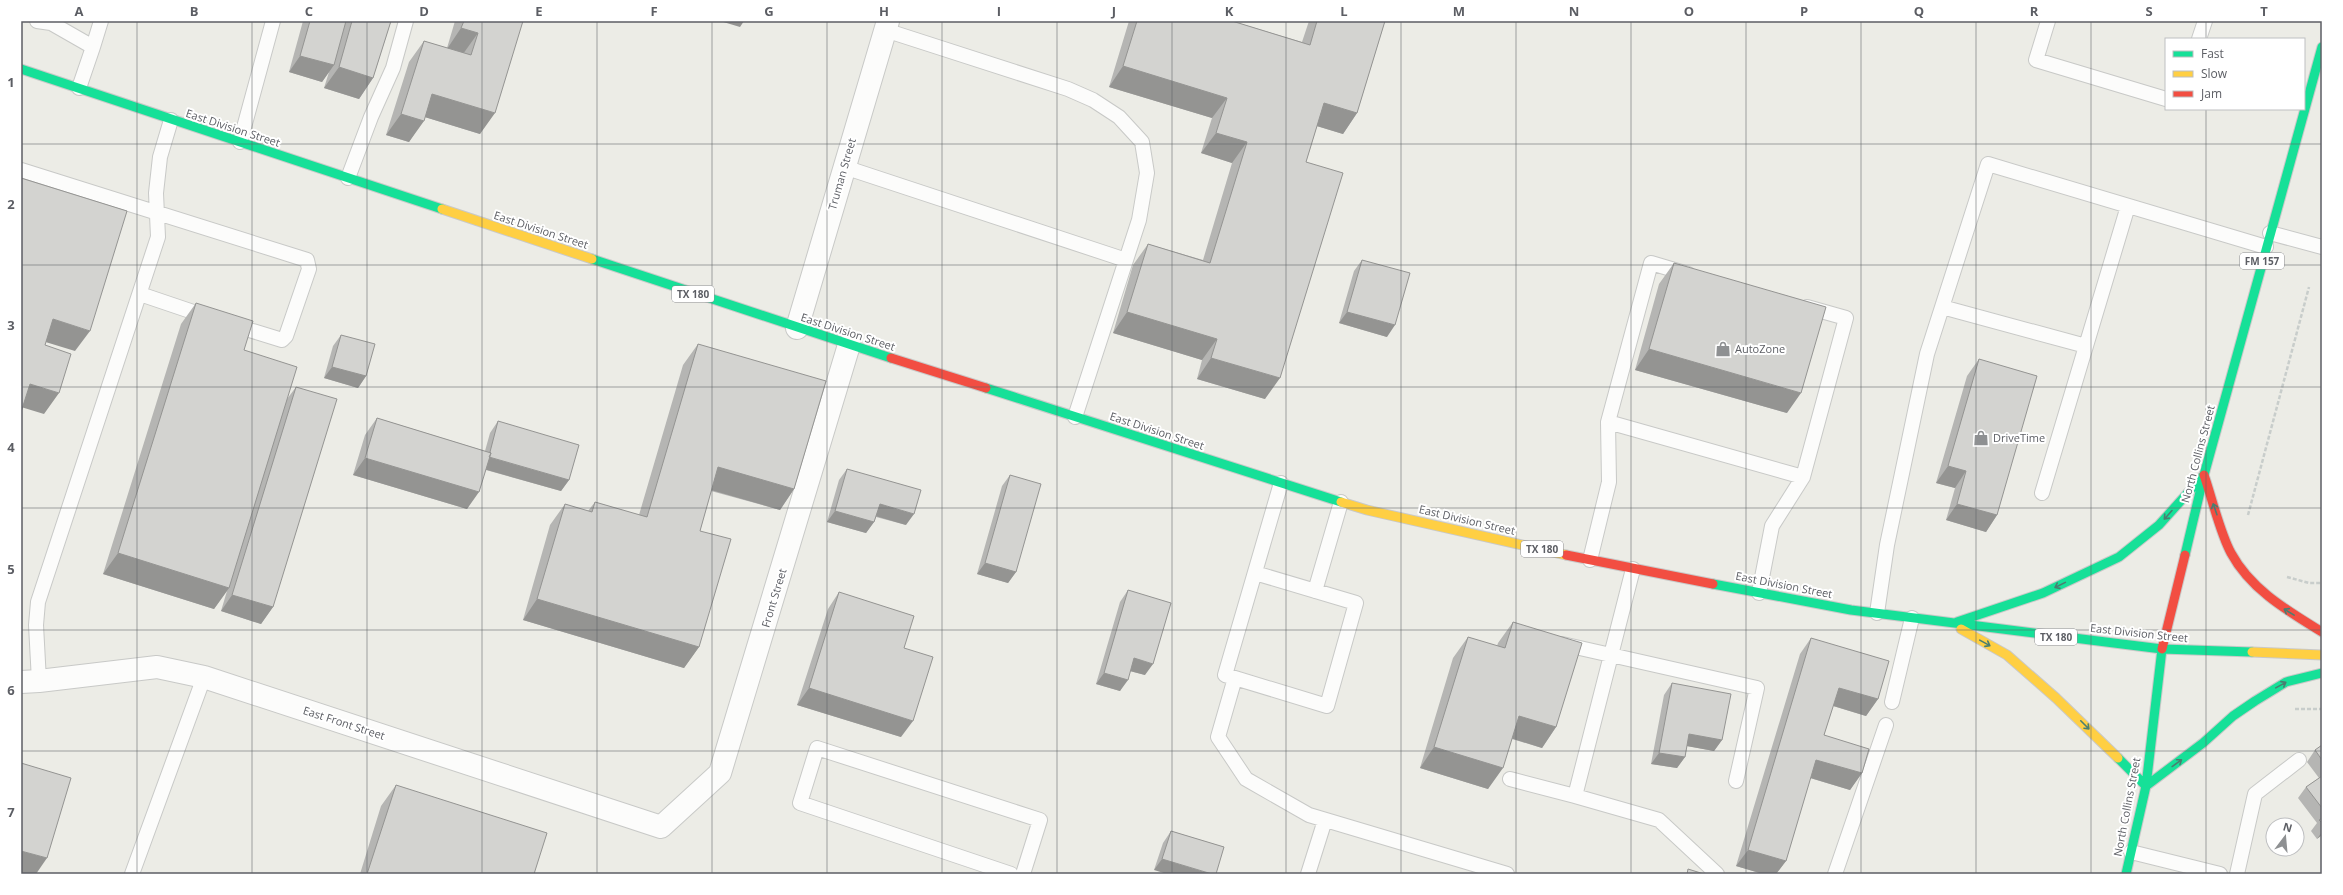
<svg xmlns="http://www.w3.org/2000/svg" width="2343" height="895" viewBox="0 0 2343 895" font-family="'Open Sans',sans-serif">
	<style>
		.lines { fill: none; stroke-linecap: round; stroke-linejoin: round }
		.lane-casing { stroke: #c8c9c7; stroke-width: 16 }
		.street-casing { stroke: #c8c9c7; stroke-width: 24 }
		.fast-casing { stroke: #c9c9c8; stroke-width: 11 }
		.slow-casing { stroke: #c9c9c8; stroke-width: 11 }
		.jam-casing { stroke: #c9c9c8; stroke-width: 11 }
		.path { stroke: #c8cdcb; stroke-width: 2.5; stroke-dasharray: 4 2; stroke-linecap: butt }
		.lane { stroke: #fcfcfb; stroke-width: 14 }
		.street { stroke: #fcfcfb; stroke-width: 22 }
		.fast { stroke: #16e098; stroke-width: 9 }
		.slow { stroke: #ffcf43; stroke-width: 9 }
		.jam { stroke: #f24e42; stroke-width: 9 }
		.wall { fill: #b5b5b3 }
		.shaded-wall { fill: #949492 }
		.building { fill: #d3d3d0; stroke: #949492 }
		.oneway { stroke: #4a7e71 }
		.grid { fill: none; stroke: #5c5e64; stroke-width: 1; stroke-opacity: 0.55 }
		.labels { text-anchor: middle; stroke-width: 4; stroke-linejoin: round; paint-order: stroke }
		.shield { fill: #fff; stroke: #8d8e92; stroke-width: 1 }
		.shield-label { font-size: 10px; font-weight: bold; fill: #5c5e64 }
		.street-label { font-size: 11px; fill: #5c5e64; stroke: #fff }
		.poi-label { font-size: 11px; fill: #5c5e64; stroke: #fff; text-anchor: start }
		.neatline { fill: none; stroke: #5c5e64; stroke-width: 1.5 }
		.grid-label { font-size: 13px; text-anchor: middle; font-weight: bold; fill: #5c5e64 }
	</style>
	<rect width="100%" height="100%" fill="#ecece6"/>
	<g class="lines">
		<defs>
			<path id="lane" d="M 37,21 L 51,23 L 93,47 L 79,88
				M 2048,21 L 2036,60 L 2166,99
				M 885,30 L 1068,89 L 1093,100 L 1119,117 L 1142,142 L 1147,173 L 1139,220 L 1075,417
				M 2199,39 L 2205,21
				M 93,47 L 101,21
				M 240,142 L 273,21
				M 844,167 L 1126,260
				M 21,170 L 307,260 L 309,269 L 286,336 L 282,340 L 233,325
				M 348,178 L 371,117 L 393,68 L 406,21
				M 2270,233 L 2322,247
				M 140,294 L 208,317
				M 1942,307 L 2086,346 L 2128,206
				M 1608,422 L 1651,263 L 1688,274
				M 1803,477 L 1846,318 L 1807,307
				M 2042,493 L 2086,346
				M 1590,560 L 1609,482 L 1608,422 L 1803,477 L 1772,526 L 1759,593
				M 1255,573 L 1356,603 L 1327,706 L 1225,675 L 1281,483
				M 1315,591 L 1341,502
				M 1877,613 L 1887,545 L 1927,354 L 1988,164 L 2266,247
				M 1562,644 L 1757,688 L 1736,781
				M 1235,678 L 1218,737 L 1246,779 L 1309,815 L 1507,874
				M 39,681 L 36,625 L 38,602 L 158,237 L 156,193 L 160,157 L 171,120
				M 1892,702 L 1912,618
				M 1510,779 L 1575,796 L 1633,569
				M 1575,796 L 1659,820 L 1717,874
				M 2131,852 L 2220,874
				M 132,874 L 204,677
				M 1011,874 L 800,803 L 817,748 L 1040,820 L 1023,874
				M 1308,874 L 1325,820
				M 1835,874 L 1886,725
				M 2237,874 L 2255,794 L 2299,760"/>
			<path id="street" d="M 797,328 L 888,21
				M 21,682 L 39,681 L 157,667 L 204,677 L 661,827 L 720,773 L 849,345"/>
			<path id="fast" d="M 21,69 L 442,209
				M 592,259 L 891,358
				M 986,388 L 1341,502
				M 2185,555 L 2204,475 L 2322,47
				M 1713,584 L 1851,610 L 2162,649 L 2252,652
				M 1957,622 L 2043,593 L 2119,557 L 2159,525 L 2203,476
				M 2118,758 L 2146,786 L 2203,743 L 2233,716 L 2255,701 L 2286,682 L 2322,673
				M 2126,874 L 2146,786 L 2162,649"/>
			<path id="slow" d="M 442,209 L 592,259
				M 1341,502 L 1367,510 L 1566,555
				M 1961,629 L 2007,655 L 2056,698 L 2118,758
				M 2252,652 L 2322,655"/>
			<path id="jam" d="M 891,358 L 986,388
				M 2204,475 C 2212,498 2220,533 2231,553 C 2251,590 2288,611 2322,632
				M 1566,555 L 1713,584
				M 2162,649 L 2185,555"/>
		</defs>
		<use href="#lane" class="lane-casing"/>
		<use href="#street" class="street-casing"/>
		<use href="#fast" class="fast-casing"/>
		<use href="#slow" class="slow-casing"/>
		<use href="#jam" class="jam-casing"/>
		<path class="path" d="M 2248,515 L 2309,287
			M 2287,577 L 2309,583 L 2322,583
			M 2295,709 L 2322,709"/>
		<use href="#lane" class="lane"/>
		<use href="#street" class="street"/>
		<use href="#fast" class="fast"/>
		<use href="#slow" class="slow"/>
		<use href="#jam" class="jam"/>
	</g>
	<path class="wall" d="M 303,21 L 391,21 L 373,78 L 359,99 L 324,88 L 329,72 L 322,82 L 289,72 Z
		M 455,21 L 523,21 L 480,134 L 425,117 L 409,142 L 386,135 L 409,62 L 424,41 L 447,48 Z
		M 1129,21 L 1232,21 L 1302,42 L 1309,21 L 1385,21 L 1357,113 L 1343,134 L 1317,126 L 1306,162 L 1265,399 L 1197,379 L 1202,360 L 1113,333 L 1133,265 L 1148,244 L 1203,260 L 1232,163 L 1201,153 L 1212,118 L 1109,87 Z
		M 1362,260 L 1387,337 L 1339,323 L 1354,271 Z
		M 1674,263 L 1787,413 L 1635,370 L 1659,284 Z
		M 196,303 L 244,350 L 287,399 L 296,387 L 273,607 L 261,624 L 221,611 L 227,591 L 214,609 L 103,574 L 181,324 Z
		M 341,335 L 366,376 L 358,388 L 324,378 L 333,346 Z
		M 698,344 L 794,489 L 780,510 L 711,491 L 700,531 L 699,647 L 684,668 L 523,620 L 550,525 L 565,504 L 588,511 L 595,502 L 639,515 L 683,365 Z
		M 1979,359 L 1997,515 L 1986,532 L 1946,520 L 1955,488 L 1936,483 L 1967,376 Z
		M 377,418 L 485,451 L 490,433 L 498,421 L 569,480 L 561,491 L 486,470 L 467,509 L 353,475 L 365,435 Z
		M 847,469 L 906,525 L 876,517 L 874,522 L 866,533 L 827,522 L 839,480 Z
		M 1010,475 L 1016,572 L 1008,583 L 977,574 L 1002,486 Z
		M 1128,590 L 1145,675 L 1130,671 L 1120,691 L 1096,684 L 1120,602 Z
		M 839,592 L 904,648 L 901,737 L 797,705 L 828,609 Z
		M 1513,622 L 1556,727 L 1542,748 L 1512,739 L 1488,789 L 1420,768 L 1453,658 L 1468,637 L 1497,646 L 1498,643 Z
		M 1811,638 L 1878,699 L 1866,716 L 1833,706 L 1824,735 L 1862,773 L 1850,790 L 1810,778 L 1786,861 L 1776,874 L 1763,874 L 1736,866 L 1800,654 Z
		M 1672,683 L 1722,740 L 1714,751 L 1687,746 L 1685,757 L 1677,768 L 1651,764 L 1664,695 Z
		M 2322,745 L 2322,835 L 2317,839 L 2311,831 L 2317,823 L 2298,798 L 2306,787 L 2319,778 L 2307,762 L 2315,750 Z
		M 396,785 L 534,874 L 360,874 L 381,806 Z
		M 1171,831 L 1224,847 L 1154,870 L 1163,843 Z"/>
	<path class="shaded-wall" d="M 720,21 L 744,21 L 740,27 Z
		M 461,28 L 478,33 L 463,54 L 447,49 Z
		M 300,56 L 334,65 L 322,82 L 289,72 Z
		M 1123,66 L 1227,98 L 1212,118 L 1109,87 Z
		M 339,67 L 373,78 L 359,99 L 324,88 Z
		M 432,94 L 495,113 L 480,134 L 418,115 Z
		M 1324,103 L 1357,113 L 1343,134 L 1310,124 Z
		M 401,114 L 424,121 L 409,142 L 386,135 Z
		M 1216,133 L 1247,142 L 1232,163 L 1201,153 Z
		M 1127,312 L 1217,339 L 1202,360 L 1113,333 Z
		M 1347,312 L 1395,325 L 1387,337 L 1339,323 Z
		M 53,319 L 90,331 L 75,351 L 39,340 Z
		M 1649,349 L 1801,393 L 1787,413 L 1635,370 Z
		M 1211,358 L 1280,378 L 1265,399 L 1197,379 Z
		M 332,367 L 366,376 L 358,388 L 324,378 Z
		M 30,384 L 59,393 L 44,414 L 21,407 Z
		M 488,457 L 569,480 L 561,491 L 480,468 Z
		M 365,458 L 479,492 L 467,509 L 353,475 Z
		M 1948,466 L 1966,471 L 1955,488 L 1936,483 Z
		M 718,467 L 794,489 L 780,510 L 704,488 Z
		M 880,504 L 914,514 L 906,525 L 872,515 Z
		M 1957,504 L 1997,515 L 1986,532 L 1946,520 Z
		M 835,511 L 874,522 L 866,533 L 827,522 Z
		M 118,553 L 229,588 L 214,609 L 103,574 Z
		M 985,563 L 1016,572 L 1008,583 L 977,574 Z
		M 232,595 L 273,607 L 261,624 L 221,611 Z
		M 537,599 L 699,647 L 684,668 L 523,620 Z
		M 1134,658 L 1153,664 L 1145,675 L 1126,670 Z
		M 1104,673 L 1128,680 L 1120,691 L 1096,684 Z
		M 809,688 L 913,721 L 901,737 L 797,705 Z
		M 1839,688 L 1878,699 L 1866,716 L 1827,704 Z
		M 1519,716 L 1556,727 L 1542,748 L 1504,736 Z
		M 1689,734 L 1722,740 L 1714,751 L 1681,745 Z
		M 1434,747 L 1503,768 L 1488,789 L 1420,768 Z
		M 1659,753 L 1685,757 L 1677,768 L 1651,764 Z
		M 1816,760 L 1862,773 L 1850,790 L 1804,776 Z
		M 2322,832 L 2322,835 L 2317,839 Z
		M 1748,850 L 1786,861 L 1776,874 L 1763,874 L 1736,866 Z
		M 21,851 L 47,858 L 36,874 L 21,874 Z
		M 1162,859 L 1212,874 L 1167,874 L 1154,870 Z"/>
	<path class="building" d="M 310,21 L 346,21 L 334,65 L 300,56 Z
		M 352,21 L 391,21 L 373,78 L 339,67 Z
		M 464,21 L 523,21 L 495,113 L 432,94 L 424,121 L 401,114 L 424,41 L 471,55 L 478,33 L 461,28 Z
		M 1137,21 L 1232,21 L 1310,45 L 1317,21 L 1385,21 L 1357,113 L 1324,103 L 1306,162 L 1343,173 L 1280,378 L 1211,358 L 1217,339 L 1127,312 L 1148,244 L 1210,263 L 1247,142 L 1216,133 L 1227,98 L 1123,66 Z
		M 21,178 L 127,211 L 90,331 L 53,319 L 45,345 L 71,354 L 59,393 L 30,384 L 21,412 Z
		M 1362,260 L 1410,273 L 1395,325 L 1347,312 Z
		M 1674,263 L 1826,307 L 1801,393 L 1649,349 Z
		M 196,303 L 253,321 L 244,350 L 297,367 L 229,588 L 118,553 Z
		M 341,335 L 375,344 L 366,376 L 332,367 Z
		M 698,344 L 826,381 L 794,489 L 718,467 L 700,531 L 731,539 L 699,647 L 537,599 L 565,504 L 592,512 L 595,502 L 647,517 Z
		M 1979,359 L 2037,376 L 1997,515 L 1957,504 L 1966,471 L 1948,466 Z
		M 296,387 L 337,399 L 273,607 L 232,595 Z
		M 377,418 L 491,453 L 479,492 L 365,458 Z
		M 498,421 L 579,445 L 569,480 L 489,457 L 491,453 L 490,452 Z
		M 847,469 L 921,490 L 914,514 L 880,504 L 874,522 L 835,511 Z
		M 1010,475 L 1041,484 L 1016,572 L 985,563 Z
		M 1128,590 L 1171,603 L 1153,664 L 1134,658 L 1128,680 L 1104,673 Z
		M 839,592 L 914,616 L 904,648 L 933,657 L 913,721 L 809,688 Z
		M 1513,622 L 1582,643 L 1556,727 L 1519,716 L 1503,768 L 1434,747 L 1468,637 L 1505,648 Z
		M 1811,638 L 1889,661 L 1878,699 L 1839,688 L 1824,735 L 1869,749 L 1862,773 L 1816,760 L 1786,861 L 1748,850 Z
		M 1672,683 L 1731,694 L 1722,740 L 1689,734 L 1685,757 L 1659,753 Z
		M 2322,745 L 2322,760 L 2315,750 Z
		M 21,763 L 71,778 L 47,858 L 21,851 Z
		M 2322,776 L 2322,808 L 2306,787 Z
		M 396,785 L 547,833 L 534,874 L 367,874 Z
		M 2322,818 L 2322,823 L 2319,820 Z
		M 1171,831 L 1224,847 L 1216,874 L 1212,874 L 1162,859 Z
		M 1688,869 L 1704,874 L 1687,874 Z"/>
	<defs><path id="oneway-shaft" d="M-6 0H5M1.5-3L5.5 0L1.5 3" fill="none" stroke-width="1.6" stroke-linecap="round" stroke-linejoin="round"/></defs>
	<g class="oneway">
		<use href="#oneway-shaft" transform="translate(2215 509) rotate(-109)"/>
		<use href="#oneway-shaft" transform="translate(2168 515) rotate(132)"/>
		<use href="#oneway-shaft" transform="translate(2060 585) rotate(154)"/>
		<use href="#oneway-shaft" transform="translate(2289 612) rotate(-149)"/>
		<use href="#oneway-shaft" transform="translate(1985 643) rotate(29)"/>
		<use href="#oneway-shaft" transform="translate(2281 685) rotate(-29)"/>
		<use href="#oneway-shaft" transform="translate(2085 725) rotate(45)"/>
		<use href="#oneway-shaft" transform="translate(2177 763) rotate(-36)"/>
	</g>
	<path class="grid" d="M 137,21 L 137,874M 252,21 L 252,874M 367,21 L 367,874M 482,21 L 482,874M 597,21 L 597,874M 712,21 L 712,874M 827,21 L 827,874M 942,21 L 942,874M 1057,21 L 1057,874M 1172,21 L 1172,874M 1286,21 L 1286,874M 1401,21 L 1401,874M 1516,21 L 1516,874M 1631,21 L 1631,874M 1746,21 L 1746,874M 1861,21 L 1861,874M 1976,21 L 1976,874M 2091,21 L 2091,874M 2206,21 L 2206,39M 2206,109 L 2206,874M 21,144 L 2322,144M 21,265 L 2322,265M 21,387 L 2322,387M 21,508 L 2322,508M 21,630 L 2322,630M 21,751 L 2322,751"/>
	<defs>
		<symbol id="shop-bare" viewBox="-9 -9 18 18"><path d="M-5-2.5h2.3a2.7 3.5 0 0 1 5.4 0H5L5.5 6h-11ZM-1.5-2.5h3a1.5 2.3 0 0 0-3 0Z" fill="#8e9092" stroke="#fff" stroke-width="2.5" paint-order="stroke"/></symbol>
	</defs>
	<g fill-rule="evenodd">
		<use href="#shop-bare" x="1712" y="338" width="22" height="22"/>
		<use href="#shop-bare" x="1970" y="427" width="22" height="22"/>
	</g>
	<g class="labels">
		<g class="shield">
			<rect x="2240" y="253" width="44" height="16" rx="3"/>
			<rect x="672" y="286" width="42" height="16" rx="3"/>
			<rect x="1521" y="541" width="42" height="16" rx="3"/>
			<rect x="2035" y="629" width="42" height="16" rx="3"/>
		</g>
		<g class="shield-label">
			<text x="2262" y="265">FM 157</text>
			<text x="693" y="298">TX 180</text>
			<text x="1542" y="553">TX 180</text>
			<text x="2056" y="641">TX 180</text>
		</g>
		<g class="street-label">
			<text transform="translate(233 128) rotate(18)" y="4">East Division Street</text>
			<text transform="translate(842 174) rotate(-74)" y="4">Truman Street</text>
			<text transform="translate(541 230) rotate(18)" y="4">East Division Street</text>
			<text transform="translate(848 332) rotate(18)" y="4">East Division Street</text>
			<text transform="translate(1157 431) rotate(18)" y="4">East Division Street</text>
			<text transform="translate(2198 454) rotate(-75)" y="4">North Collins Street</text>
			<text transform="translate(1467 520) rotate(13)" y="4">East Division Street</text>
			<text transform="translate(1784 585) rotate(11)" y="4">East Division Street</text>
			<text transform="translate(774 598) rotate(-73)" y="4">Front Street</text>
			<text transform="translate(2139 633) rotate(6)" y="4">East Division Street</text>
			<text transform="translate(344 723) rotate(18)" y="4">East Front Street</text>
			<text transform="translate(2127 807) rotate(-79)" y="4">North Collins Street</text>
		</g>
		<g class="poi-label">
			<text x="1735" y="353">AutoZone</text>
			<text x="1993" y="442">DriveTime</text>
		</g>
	</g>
	<rect width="2343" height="895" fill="none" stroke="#ffffff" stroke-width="44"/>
	<rect x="2165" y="38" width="140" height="72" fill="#ffffff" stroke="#bebfc1"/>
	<rect x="2173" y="51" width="20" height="6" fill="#16e098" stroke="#bebfc1"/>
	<text x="2201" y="58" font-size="12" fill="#5c5e64">Fast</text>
	<rect x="2173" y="71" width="20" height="6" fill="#ffcf43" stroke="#bebfc1"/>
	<text x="2201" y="78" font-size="12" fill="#5c5e64">Slow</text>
	<rect x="2173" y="91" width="20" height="6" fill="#f24e42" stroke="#bebfc1"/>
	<text x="2201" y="98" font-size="12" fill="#5c5e64">Jam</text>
	<g transform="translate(2285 837) rotate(16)"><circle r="19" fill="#ffffff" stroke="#bebfc1"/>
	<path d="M0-3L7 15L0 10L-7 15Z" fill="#8e9092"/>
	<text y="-6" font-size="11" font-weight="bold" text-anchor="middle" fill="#5c5e64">N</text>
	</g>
	<rect x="22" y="22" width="2299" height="851" class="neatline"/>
	<g class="grid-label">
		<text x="79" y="16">A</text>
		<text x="194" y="16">B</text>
		<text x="309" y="16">C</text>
		<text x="424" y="16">D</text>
		<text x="539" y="16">E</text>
		<text x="654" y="16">F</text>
		<text x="769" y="16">G</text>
		<text x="884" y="16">H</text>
		<text x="999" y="16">I</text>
		<text x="1114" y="16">J</text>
		<text x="1229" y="16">K</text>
		<text x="1344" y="16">L</text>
		<text x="1459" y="16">M</text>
		<text x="1574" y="16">N</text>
		<text x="1689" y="16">O</text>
		<text x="1804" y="16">P</text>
		<text x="1919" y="16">Q</text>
		<text x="2034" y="16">R</text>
		<text x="2149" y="16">S</text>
		<text x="2264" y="16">T</text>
		<text x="11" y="87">1</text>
		<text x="11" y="209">2</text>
		<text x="11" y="330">3</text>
		<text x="11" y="452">4</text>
		<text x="11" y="574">5</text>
		<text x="11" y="695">6</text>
		<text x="11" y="817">7</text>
	</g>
</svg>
